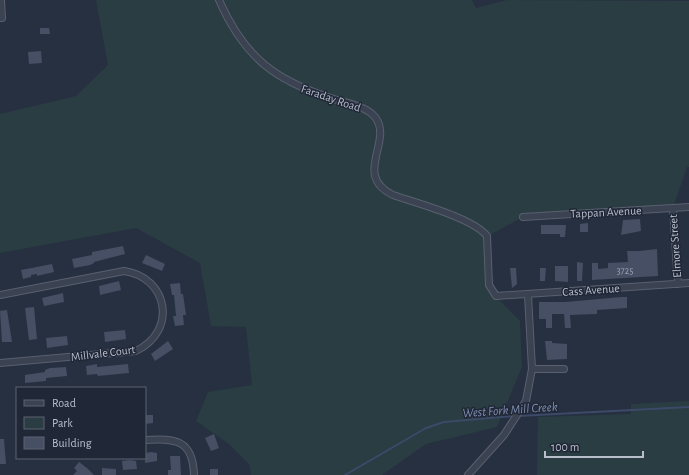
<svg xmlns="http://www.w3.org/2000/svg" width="689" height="475" viewBox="0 0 689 475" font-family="'Alegreya Sans',sans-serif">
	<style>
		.green { fill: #293d42 }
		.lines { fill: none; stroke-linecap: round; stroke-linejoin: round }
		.stream { stroke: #3c4968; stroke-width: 2 }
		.building { fill: #464f63 }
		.minor-casing { stroke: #59606f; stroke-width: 8 }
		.minor { stroke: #3b4251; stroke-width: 6 }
		.labels { text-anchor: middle; stroke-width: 3; stroke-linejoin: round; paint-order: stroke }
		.number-label { font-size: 10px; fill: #9ca2b1 }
		.street-label { font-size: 12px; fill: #b8becb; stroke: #202737 }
		.water-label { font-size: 13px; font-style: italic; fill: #8190b2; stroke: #202737 }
	</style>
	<rect width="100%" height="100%" fill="#273041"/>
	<path class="green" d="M 96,0 L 472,0 L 476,8 L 507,0 L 689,1 L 689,167 L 687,167 L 673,208 L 523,217 L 488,236 L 490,278 L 493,294 L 520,321 L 522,367 L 497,427 L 426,444 L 382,475 L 251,475 L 250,465 L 229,444 L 196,421 L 208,392 L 252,385 L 246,327 L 211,326 L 200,263 L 136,228 L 0,253 L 0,114 L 76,96 L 108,65 Z
		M 689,401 L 689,475 L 537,475 L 538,417 L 631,414 L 631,404 Z"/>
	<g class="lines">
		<path class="stream" d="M 518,416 L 689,407
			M 345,475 L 426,428 L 444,422 L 514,416"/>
	</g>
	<path class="building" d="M 40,28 L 49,28 L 50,34 L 40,34 Z
		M 41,51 L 42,63 L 29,64 L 28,52 Z
		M 640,219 L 641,231 L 621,235 L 623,220 Z
		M 588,223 L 588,232 L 580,232 L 580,224 Z
		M 541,225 L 566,225 L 565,237 L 560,237 L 560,234 L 541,234 Z
		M 123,246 L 125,254 L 94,262 L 94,263 L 90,265 L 74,268 L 72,259 L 92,255 L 92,252 Z
		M 657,249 L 658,276 L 592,280 L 592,263 L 598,263 L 598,269 L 608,268 L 608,263 L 628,262 L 627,251 L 639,251 Z
		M 146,255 L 165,264 L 162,271 L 142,263 Z
		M 577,262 L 583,263 L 582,281 L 577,281 Z
		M 52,264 L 54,272 L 37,276 L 37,274 L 31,275 L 31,277 L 23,279 L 21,270 Z
		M 555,266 L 568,266 L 568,282 L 555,281 Z
		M 510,268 L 516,268 L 517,284 L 512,288 Z
		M 540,268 L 546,268 L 545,281 L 540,281 Z
		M 119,281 L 121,290 L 100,295 L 99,286 Z
		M 180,283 L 181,294 L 183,294 L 186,315 L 183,315 L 184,325 L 175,326 L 173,316 L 176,316 L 174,295 L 172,295 L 170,284 Z
		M 63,293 L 64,302 L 44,306 L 42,298 Z
		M 621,297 L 627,297 L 627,308 L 597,310 L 597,314 L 570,315 L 571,328 L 565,328 L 564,314 L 552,314 L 552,328 L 546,328 L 546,319 L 539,319 L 539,302 L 565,302 Z
		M 34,307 L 37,339 L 29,340 L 25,308 Z
		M 7,310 L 12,342 L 2,342 L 0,311 Z
		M 125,330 L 126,339 L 105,342 L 104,332 Z
		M 67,336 L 68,345 L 47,348 L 46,338 Z
		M 168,341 L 173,349 L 155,361 L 151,354 Z
		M 545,341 L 552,341 L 552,343 L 567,344 L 567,359 L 547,360 Z
		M 97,364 L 97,367 L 128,364 L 129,373 L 98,376 L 97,374 L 87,375 L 86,366 Z
		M 66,367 L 67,376 L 46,378 L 46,381 L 25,383 L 25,375 L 45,372 L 45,370 L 50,368 Z
		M 145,415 L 153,415 L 153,423 L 145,424 Z
		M 214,434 L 219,448 L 211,451 L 205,438 Z
		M 0,439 L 4,439 L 6,464 L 0,464 Z
		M 151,452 L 157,453 L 157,461 L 145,463 L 145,453 Z
		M 170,456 L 180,456 L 181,475 L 168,475 L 168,470 L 171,470 Z
		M 130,460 L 136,461 L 137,469 L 123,470 L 122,461 Z
		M 79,462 L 87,468 L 94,475 L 73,475 L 77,471 L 74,468 Z
		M 102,468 L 116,469 L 116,475 L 102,475 Z
		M 210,469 L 218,469 L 218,475 L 210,475 Z"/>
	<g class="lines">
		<defs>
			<path id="minor" d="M 1,0 L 2,18
				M 219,0 C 244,57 275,81 334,99 C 346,103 366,106 375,117 C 394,141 352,175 393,195 C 416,203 473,218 487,236 L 489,285 L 496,296 L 689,283
				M 673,208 L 678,284
				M 523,217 L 689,207
				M 0,295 L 124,271 C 168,277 178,331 136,351 L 0,363
				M 532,369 L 564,369
				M 145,440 C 176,438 193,440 194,475
				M 468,475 L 504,435 L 526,401 L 532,369 L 528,295"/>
		</defs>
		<use href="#minor" class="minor-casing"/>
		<use href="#minor" class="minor"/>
	</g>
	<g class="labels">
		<g class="number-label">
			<text x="625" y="274">3725</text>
		</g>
		<g class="street-label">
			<text transform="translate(331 98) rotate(19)" y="4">Faraday Road</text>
			<text transform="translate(606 212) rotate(-3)" y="4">Tappan Avenue</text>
			<text transform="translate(675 246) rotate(-94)" y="4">Elmore Street</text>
			<text transform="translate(591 290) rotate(-4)" y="4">Cass Avenue</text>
			<text transform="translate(103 353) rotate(-7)" y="4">Millvale Court</text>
		</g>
		<g class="water-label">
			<text transform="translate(510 409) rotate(-4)" y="5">West Fork Mill Creek</text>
		</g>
	</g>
	<rect x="16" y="387" width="130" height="72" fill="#202737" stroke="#5d6372"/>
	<rect x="24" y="400" width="20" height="6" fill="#3b4251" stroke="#5d6372"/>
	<text x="52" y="407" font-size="12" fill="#b8becb">Road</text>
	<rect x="24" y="417" width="20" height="12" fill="#293d42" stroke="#5d6372"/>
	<text x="52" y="427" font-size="12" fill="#b8becb">Park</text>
	<rect x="24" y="437" width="20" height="12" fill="#464f63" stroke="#5d6372"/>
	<text x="52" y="447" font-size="12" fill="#b8becb">Building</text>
	<path d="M545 451v6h98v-6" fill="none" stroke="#b8becb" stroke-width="2"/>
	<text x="551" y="451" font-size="12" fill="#b8becb" stroke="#202737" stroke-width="3" paint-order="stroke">100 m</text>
</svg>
